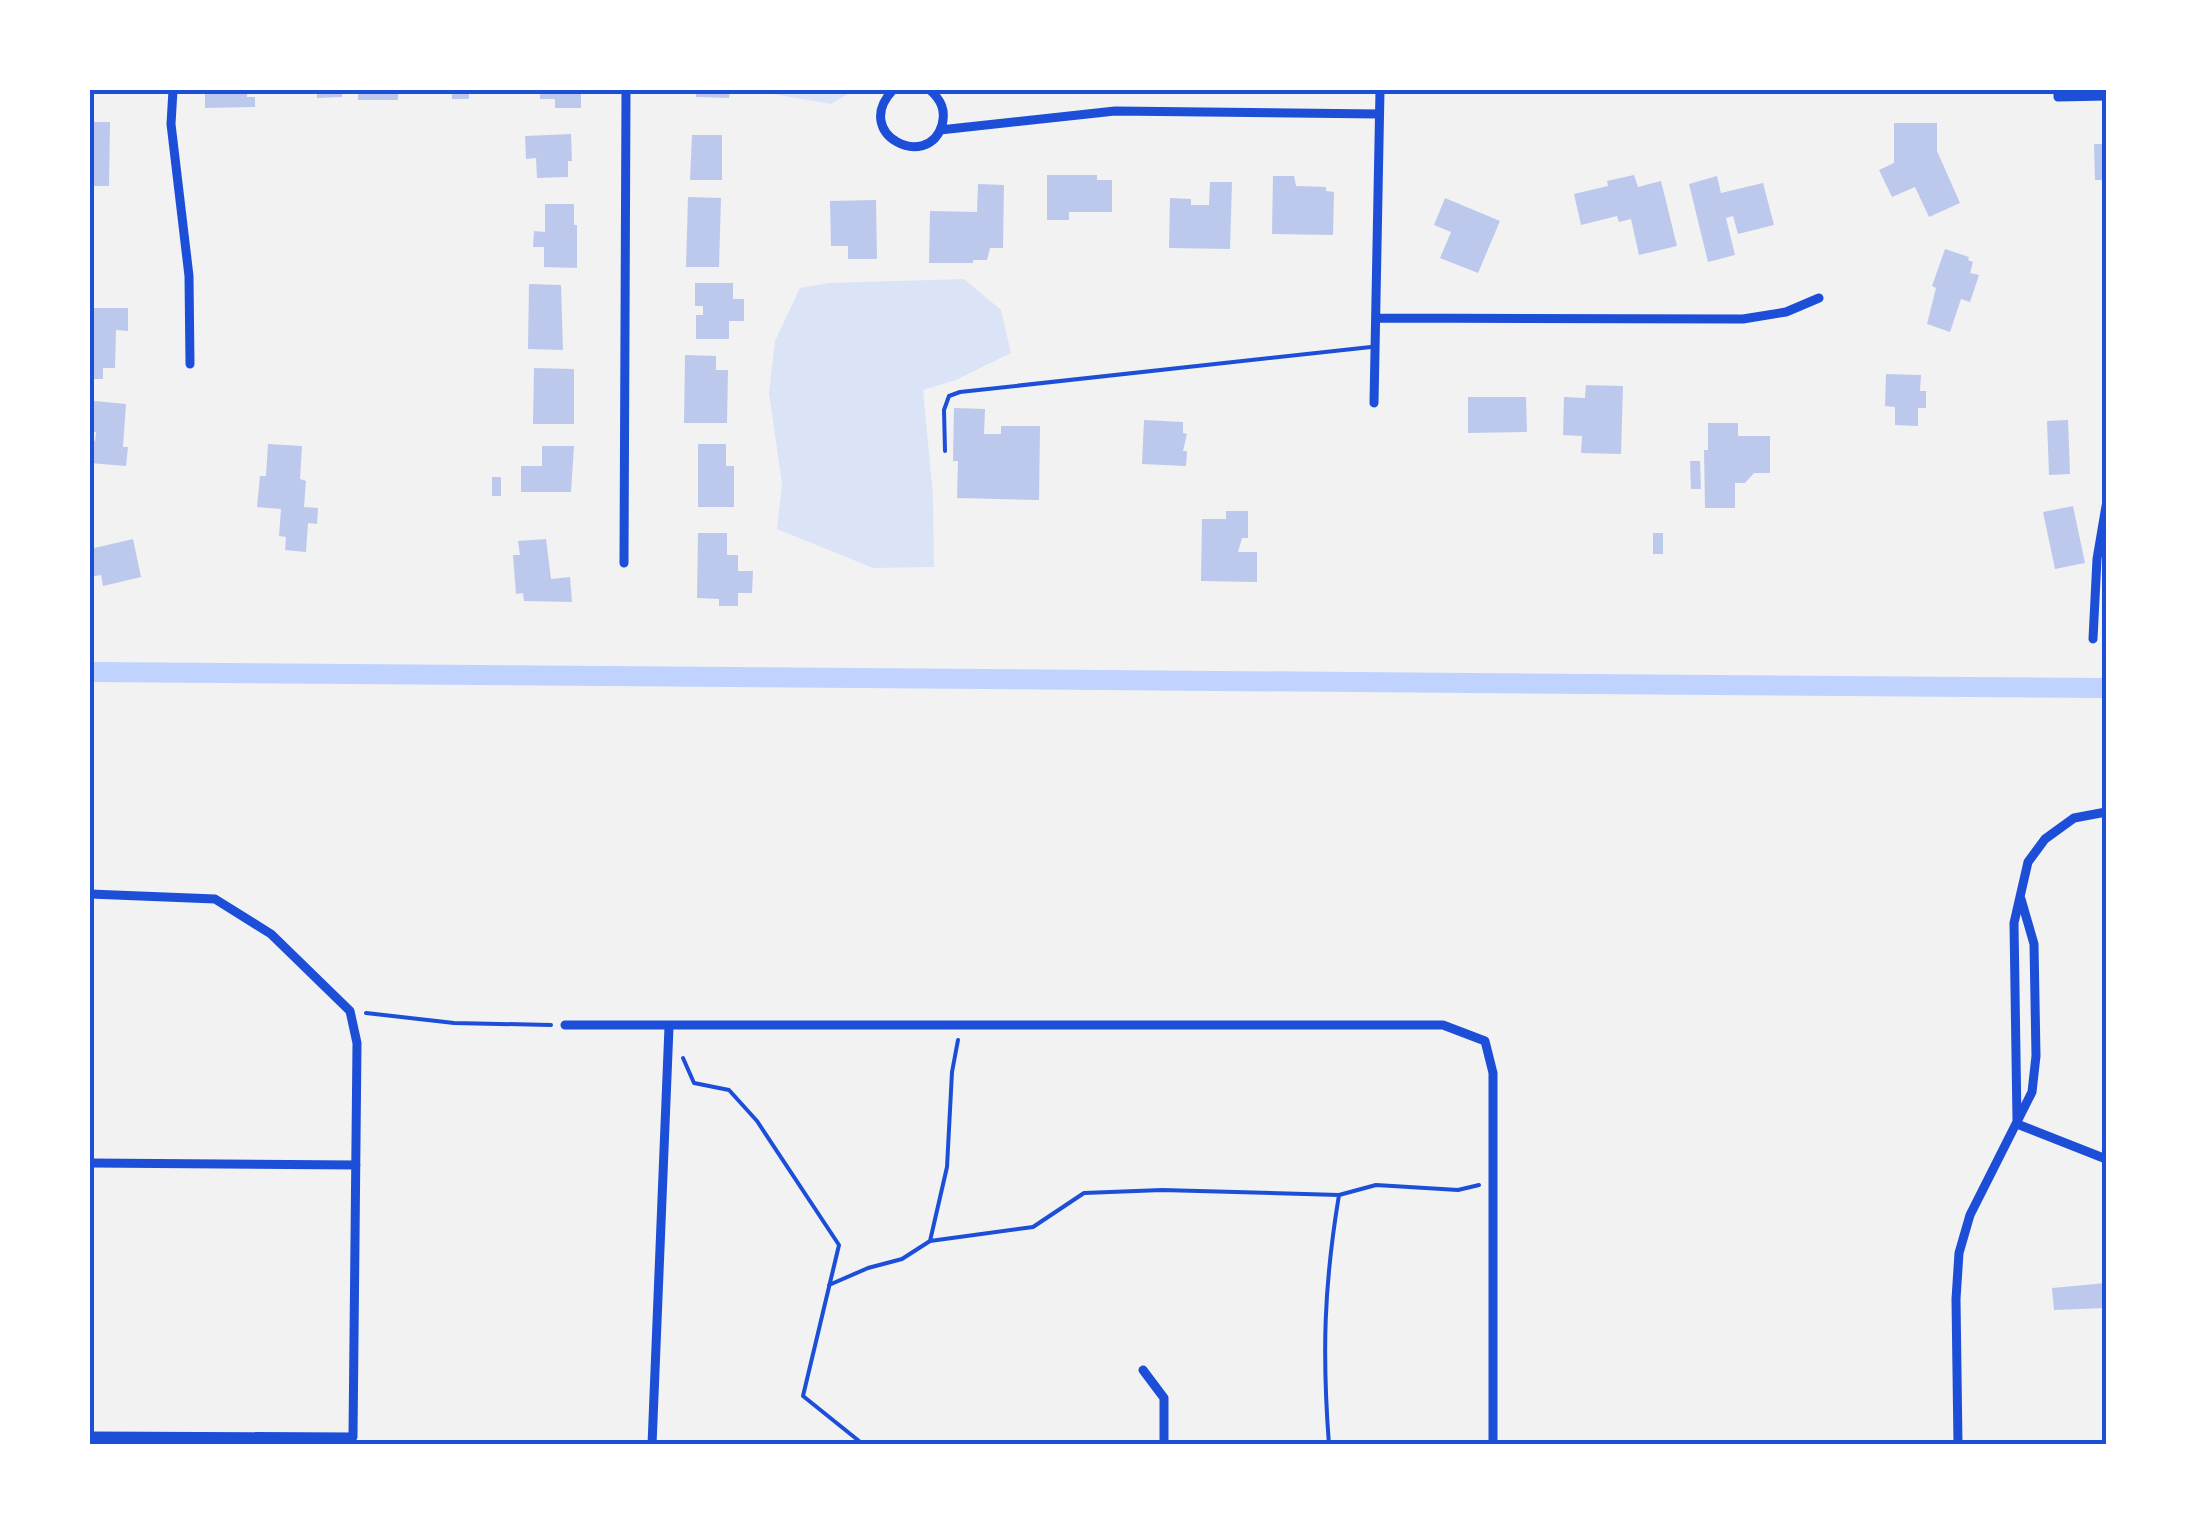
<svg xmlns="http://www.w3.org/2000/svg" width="2196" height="1535" viewBox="0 0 2196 1535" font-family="Overpass,sans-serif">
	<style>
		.green { fill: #dbe4f7 }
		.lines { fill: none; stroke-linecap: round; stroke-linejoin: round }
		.canal { stroke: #bfd3fe; stroke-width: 20 }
		.building { fill: #bdc9ec }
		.path { stroke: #1d4ed8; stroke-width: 4 }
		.service { stroke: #1d4ed8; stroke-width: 4 }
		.minor { stroke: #1d4ed8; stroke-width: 9 }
		.neatline { fill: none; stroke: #1d4ed8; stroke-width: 4 }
	</style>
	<rect width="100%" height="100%" fill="#f2f2f2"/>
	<path class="green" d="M 770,90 L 854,90 L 831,104 L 773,94 Z
		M 964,279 L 1001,310 L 1011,353 L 956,380 L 923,390 L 933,495 L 934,567 L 873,568 L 777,529 L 782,484 L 769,393 L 775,341 L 800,288 L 829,283 Z"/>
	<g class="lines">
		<path class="canal" d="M 90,672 L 2106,688"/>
	</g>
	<path class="building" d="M 205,90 L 247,90 L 247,97 L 255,97 L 255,107 L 205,108 Z
		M 317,90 L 342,90 L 342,97 L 317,98 Z
		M 358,90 L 410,90 L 410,94 L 398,94 L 398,100 L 358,100 Z
		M 452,90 L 469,90 L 469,99 L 452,99 Z
		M 540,90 L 581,90 L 581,108 L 555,108 L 555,99 L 540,99 Z
		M 696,90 L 730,90 L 729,98 L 696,97 Z
		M 90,122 L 110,122 L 109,186 L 90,186 Z
		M 1894,123 L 1937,123 L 1937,151 L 1960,203 L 1929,217 L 1915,187 L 1892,197 L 1879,170 L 1894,163 Z
		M 571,134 L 572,161 L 568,161 L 568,177 L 537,178 L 536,158 L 526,159 L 525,136 Z
		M 692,135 L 722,135 L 722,180 L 690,180 Z
		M 2094,144 L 2106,144 L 2106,180 L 2095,180 Z
		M 1047,175 L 1097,175 L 1097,180 L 1112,180 L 1112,212 L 1069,212 L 1069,220 L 1047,220 Z
		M 1634,175 L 1638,187 L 1661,181 L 1677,246 L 1639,255 L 1631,219 L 1619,222 L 1617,216 L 1581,225 L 1574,194 L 1608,186 L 1607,181 Z
		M 1273,176 L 1294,176 L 1296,186 L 1326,187 L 1326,191 L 1334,192 L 1333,235 L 1272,234 Z
		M 1717,176 L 1721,193 L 1763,183 L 1774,225 L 1738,234 L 1733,216 L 1726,218 L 1735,255 L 1708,262 L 1689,184 Z
		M 1210,182 L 1232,182 L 1230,249 L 1169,248 L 1170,198 L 1191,199 L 1191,205 L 1209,205 Z
		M 978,184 L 1004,185 L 1003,248 L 990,248 L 987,260 L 973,260 L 973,263 L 929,263 L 930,211 L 977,212 Z
		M 688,197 L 721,198 L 719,267 L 686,267 Z
		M 1445,198 L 1500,221 L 1478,273 L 1440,258 L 1451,232 L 1434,225 Z
		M 876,200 L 877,259 L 848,259 L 848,246 L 831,246 L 830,201 Z
		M 545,204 L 574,204 L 574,225 L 577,225 L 577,268 L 544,267 L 544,247 L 533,247 L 534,231 L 545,232 Z
		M 1945,249 L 1969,257 L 1968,260 L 1973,262 L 1970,273 L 1979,275 L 1970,302 L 1961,299 L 1950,332 L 1927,324 L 1936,288 L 1932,286 Z
		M 695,283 L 733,283 L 733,299 L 744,299 L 744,321 L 729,321 L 729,339 L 696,339 L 696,315 L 703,315 L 703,306 L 695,306 Z
		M 529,284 L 561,285 L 563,350 L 528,349 Z
		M 90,308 L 128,308 L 128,331 L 116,330 L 115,368 L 103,368 L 103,379 L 90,379 Z
		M 685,355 L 716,356 L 716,370 L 728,370 L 727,423 L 684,423 Z
		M 534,368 L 574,369 L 574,424 L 533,424 Z
		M 1886,374 L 1921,375 L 1920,391 L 1926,391 L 1926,408 L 1918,408 L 1918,426 L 1895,425 L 1895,407 L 1885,406 Z
		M 1586,385 L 1623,386 L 1621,454 L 1581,453 L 1582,436 L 1563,435 L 1564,397 L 1585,398 Z
		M 1468,397 L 1526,397 L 1527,432 L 1468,433 Z
		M 94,401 L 126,404 L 123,447 L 128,447 L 126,466 L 90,463 L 90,441 L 95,441 L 96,432 L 92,432 Z
		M 954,408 L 985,409 L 984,434 L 1001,434 L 1001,426 L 1040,426 L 1039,500 L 957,498 L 958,461 L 953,461 Z
		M 1144,420 L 1183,422 L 1183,433 L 1187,434 L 1183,451 L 1187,451 L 1186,466 L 1142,464 Z
		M 2068,420 L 2070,474 L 2049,475 L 2047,421 Z
		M 1708,423 L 1738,423 L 1738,436 L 1770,436 L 1770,473 L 1754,473 L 1745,483 L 1735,483 L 1735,508 L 1705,508 L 1704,450 L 1708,450 Z
		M 268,444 L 302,446 L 300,479 L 306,481 L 304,507 L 318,508 L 317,524 L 308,523 L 306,552 L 285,550 L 286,537 L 279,536 L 281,509 L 257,507 L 260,476 L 266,476 Z
		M 698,444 L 726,444 L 726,466 L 734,466 L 734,507 L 698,507 Z
		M 542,446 L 574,446 L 571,492 L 521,492 L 521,466 L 542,466 Z
		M 1690,461 L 1700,461 L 1701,489 L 1691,489 Z
		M 492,477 L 501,477 L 501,496 L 492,496 Z
		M 2073,506 L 2085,563 L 2055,569 L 2043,512 Z
		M 1226,511 L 1248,511 L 1248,538 L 1242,538 L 1238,552 L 1257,552 L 1257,582 L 1201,581 L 1202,519 L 1226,519 Z
		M 698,533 L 727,533 L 727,555 L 738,555 L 738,571 L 753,571 L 752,593 L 738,593 L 738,606 L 719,606 L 719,599 L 697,598 Z
		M 1653,533 L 1663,533 L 1663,554 L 1653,554 Z
		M 133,539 L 141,577 L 103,586 L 101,575 L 90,577 L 90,549 Z
		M 546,539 L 551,579 L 570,577 L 572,602 L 524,601 L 523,593 L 516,594 L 513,555 L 520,555 L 518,541 Z
		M 2106,1283 L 2106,1308 L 2054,1310 L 2052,1288 Z"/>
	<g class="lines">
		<path class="path" d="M 366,1013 L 454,1023 L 551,1025
			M 683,1058 L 694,1083 L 729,1090 L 757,1121 L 839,1245 L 803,1396 L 864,1445
			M 930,1241 L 1033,1227 L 1084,1193 L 1162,1190 L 1339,1195 L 1376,1185 L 1458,1190 L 1479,1185
			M 829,1285 L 868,1268 L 902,1259 L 930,1241 L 947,1167 L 952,1072 L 958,1040
			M 1329,1445 C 1322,1353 1324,1285 1339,1195"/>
		<path class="service" d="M 945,451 L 944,410 L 949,396 L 960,392 L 1371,347"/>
		<path class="minor" d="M 173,90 L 171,124 L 189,276 L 190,364
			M 893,90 C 851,134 928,172 942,125 C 946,110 941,100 930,90
			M 2058,90 L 2058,97 L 2106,96
			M 940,130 L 1115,111 L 1379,114
			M 1376,318 L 1743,319 L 1786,312 L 1819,298
			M 1374,403 L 1380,90
			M 624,563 L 626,90
			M 2093,639 L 2097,559 L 2106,506
			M 90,894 L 215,899 L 271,934 L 350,1011 L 357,1043 L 353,1437 L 90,1436
			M 565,1025 L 1443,1025 L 1485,1041 L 1493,1073 L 1493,1445
			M 2017,1121 L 2014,923 L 2028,862 L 2045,839 L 2074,818 L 2106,812
			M 2017,1124 L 2106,1159
			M 90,1163 L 356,1165
			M 1143,1370 L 1164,1398 L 1164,1445
			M 652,1445 L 669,1027
			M 1958,1445 L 1956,1299 L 1959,1253 L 1970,1215 L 2032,1092 L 2036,1056 L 2034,944 L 2021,899"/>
	</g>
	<rect width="2196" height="1535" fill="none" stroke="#ffffff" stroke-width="185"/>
	<rect x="92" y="92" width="2012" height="1350" class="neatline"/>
</svg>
